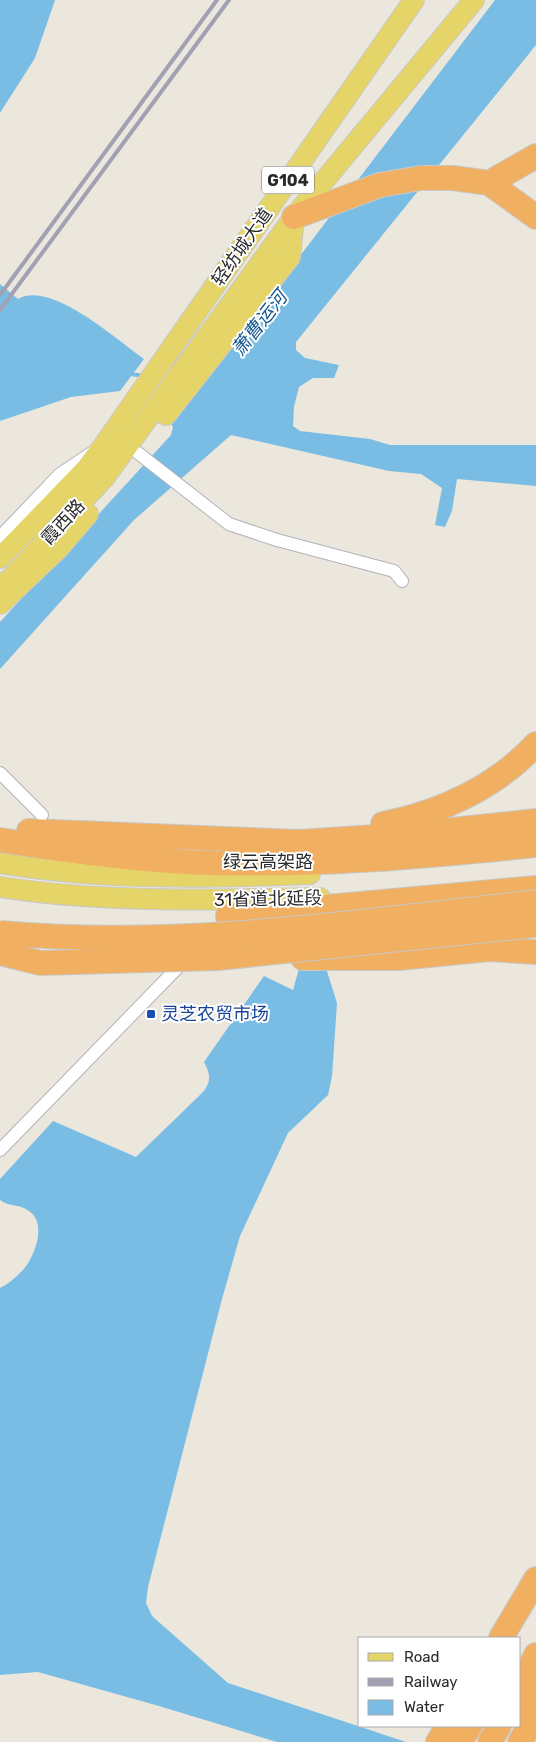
<svg xmlns="http://www.w3.org/2000/svg" width="536" height="1742" viewBox="0 0 536 1742" font-family="Rubik,'Noto Sans SC',sans-serif">
	<style>
		.water { fill: #79bde5 }
		.lines { fill: none; stroke-linecap: round; stroke-linejoin: round }
		.stream { stroke: #79bde5; stroke-width: 4 }
		.street-casing { stroke: #b1b2bd; stroke-width: 14 }
		.primary-casing { stroke: #c8c8c8; stroke-width: 22 }
		.highway-casing { stroke: #c8c8c8; stroke-width: 26 }
		.street { stroke: #fff; stroke-width: 12 }
		.primary { stroke: #e5d568; stroke-width: 20 }
		.highway { stroke: #f1af62; stroke-width: 24 }
		.rail { stroke: #a1a1b3; stroke-width: 4 }
		.highway-bridge-casing { stroke: #c8c8c8; stroke-width: 26; stroke-linecap: butt }
		.highway-bridge { stroke: #f1af62; stroke-width: 24 }
		.transit-dot { fill: #1a4fb4; stroke: #fff; stroke-width: 2 }
		.labels { text-anchor: middle; stroke-width: 4; stroke-linejoin: round; paint-order: stroke }
		.shield { fill: #fff; stroke: #6a6a6a; stroke-width: 1 }
		.shield-label { font-size: 16px; font-weight: bold; fill: #2a2a2a }
		.street-label { font-size: 18px; fill: #2a2a2a; stroke: #fff }
		.transit-label { font-size: 18px; fill: #164399; stroke: #fff; text-anchor: start }
		.water-label { font-size: 19px; font-style: italic; fill: #185a91; stroke: #fff }
	</style>
	<rect width="100%" height="100%" fill="#ebe7dd"/>
	<path class="water" d="M 0,0 L 55,0 L 35,58 L 0,113 Z
		M 495,0 L 536,0 L 536,45 L 296,342 L 296,350 L 305,358 L 339,365 L 334,378 L 313,378 L 299,387 L 294,407 L 293,426 L 300,431 L 370,439 L 390,445 L 536,445 L 536,486 L 457,479 L 452,511 L 445,527 L 435,525 L 442,488 L 421,474 L 389,471 L 231,435 L 134,520 L 0,669 L 0,622 L 171,435 L 173,427 L 170,422 L 210,374 Z
		M 0,284 L 18,299 C 51,280 118,341 144,359 L 120,391 L 71,397 L 0,421 Z
		M 304,951 L 321,952 L 337,1003 L 332,1076 L 328,1095 L 288,1133 L 240,1236 L 222,1299 L 148,1587 L 146,1603 L 152,1616 L 228,1683 L 406,1742 L 277,1742 L 159,1706 L 38,1672 L 0,1675 L 0,1288 C 8,1284 15,1278 22,1271 C 34,1259 48,1223 29,1211 C 20,1204 9,1207 0,1200 L 0,1179 L 53,1121 L 136,1157 L 203,1092 C 212,1080 210,1074 204,1062 L 264,976 L 293,990 Z"/>
	<g class="lines">
		<path class="stream" d="M 130,374 L 145,376"/>
		<defs>
			<path id="street" d="M 138,453 L 229,524 L 277,540 L 394,571 L 402,581
				M 0,537 L 60,474 L 93,452
				M 0,773 L 42,815
				M 0,1150 L 185,960"/>
			<path id="primary" d="M 166,415 L 290,257 L 294,217
				M 0,558 L 86,469 L 104,445 L 414,0
				M 0,586 L 11,578 L 105,477 L 294,217 L 474,0
				M 0,604 L 58,549 L 88,514
				M 0,863 C 102,880 207,878 310,874
				M 0,887 C 105,903 214,900 320,898"/>
			<path id="highway" d="M 489,183 L 536,156
				M 294,217 L 380,185 L 421,178 L 453,178 L 489,183 L 536,217
				M 383,824 C 442,812 495,788 536,744
				M 29,831 L 299,842 L 405,835 L 536,821
				M 0,840 C 68,851 143,861 211,863 C 320,866 428,856 536,845
				M 228,916 L 536,888
				M 303,958 L 399,958 L 489,949 L 536,952
				M 501,1638 L 536,1579
				M 520,1686 L 536,1655
				M 520,1710 L 536,1681
				M 438,1742 L 448,1726
				M 460,1742 L 470,1726
				M 490,1742 L 499,1726
				M 520,1742 L 536,1715"/>
		</defs>
		<use href="#street" class="street-casing"/>
		<use href="#primary" class="primary-casing"/>
		<use href="#highway" class="highway-casing"/>
		<use href="#street" class="street"/>
		<use href="#primary" class="primary"/>
		<use href="#highway" class="highway"/>
		<path class="rail" d="M 0,295 L 217,0
			M 0,310 L 229,0"/>
		<defs>
			<path id="highway-bridge" d="M 0,933 C 178,949 359,922 536,902
				M 0,953 L 40,963 L 218,958 L 536,925"/>
		</defs>
		<use href="#highway-bridge" class="highway-bridge-casing"/>
		<use href="#highway-bridge" class="highway-bridge"/>
	</g>
	<rect class="transit-dot" x="146" y="1009" width="10" height="10" rx="2.5"/>
	<g class="labels">
		<rect class="shield" x="262" y="166.5" width="52" height="27" rx="4"/>
		<g class="shield-label">
			<text x="288" y="186">G104</text>
		</g>
		<g class="street-label">
			<text transform="translate(242 247) rotate(-55)" y="6">轻纺城大道</text>
			<text transform="translate(63 522) rotate(-47)" y="6">霞西路</text>
			<text x="268" y="868">绿云高架路</text>
			<text transform="translate(268 899) rotate(-1)" y="6">31省道北延段</text>
		</g>
		<g class="transit-label">
			<text x="161" y="1020">灵芝农贸市场</text>
		</g>
		<g class="water-label">
			<text transform="translate(259 323) rotate(-52)" y="7">萧曹运河</text>
		</g>
	</g>
	<rect x="358" y="1637" width="162" height="90" fill="#ffffff" stroke="#aaaaaa"/>
	<rect x="368" y="1653" width="25" height="8" fill="#e5d568" stroke="#aaaaaa"/>
	<text x="404" y="1662" font-size="15" fill="#2a2a2a">Road</text>
	<rect x="368" y="1678" width="25" height="8" fill="#a1a1b3" stroke="#aaaaaa"/>
	<text x="404" y="1687" font-size="15" fill="#2a2a2a">Railway</text>
	<rect x="368" y="1700" width="25" height="15" fill="#79bde5" stroke="#aaaaaa"/>
	<text x="404" y="1712" font-size="15" fill="#2a2a2a">Water</text>
</svg>
